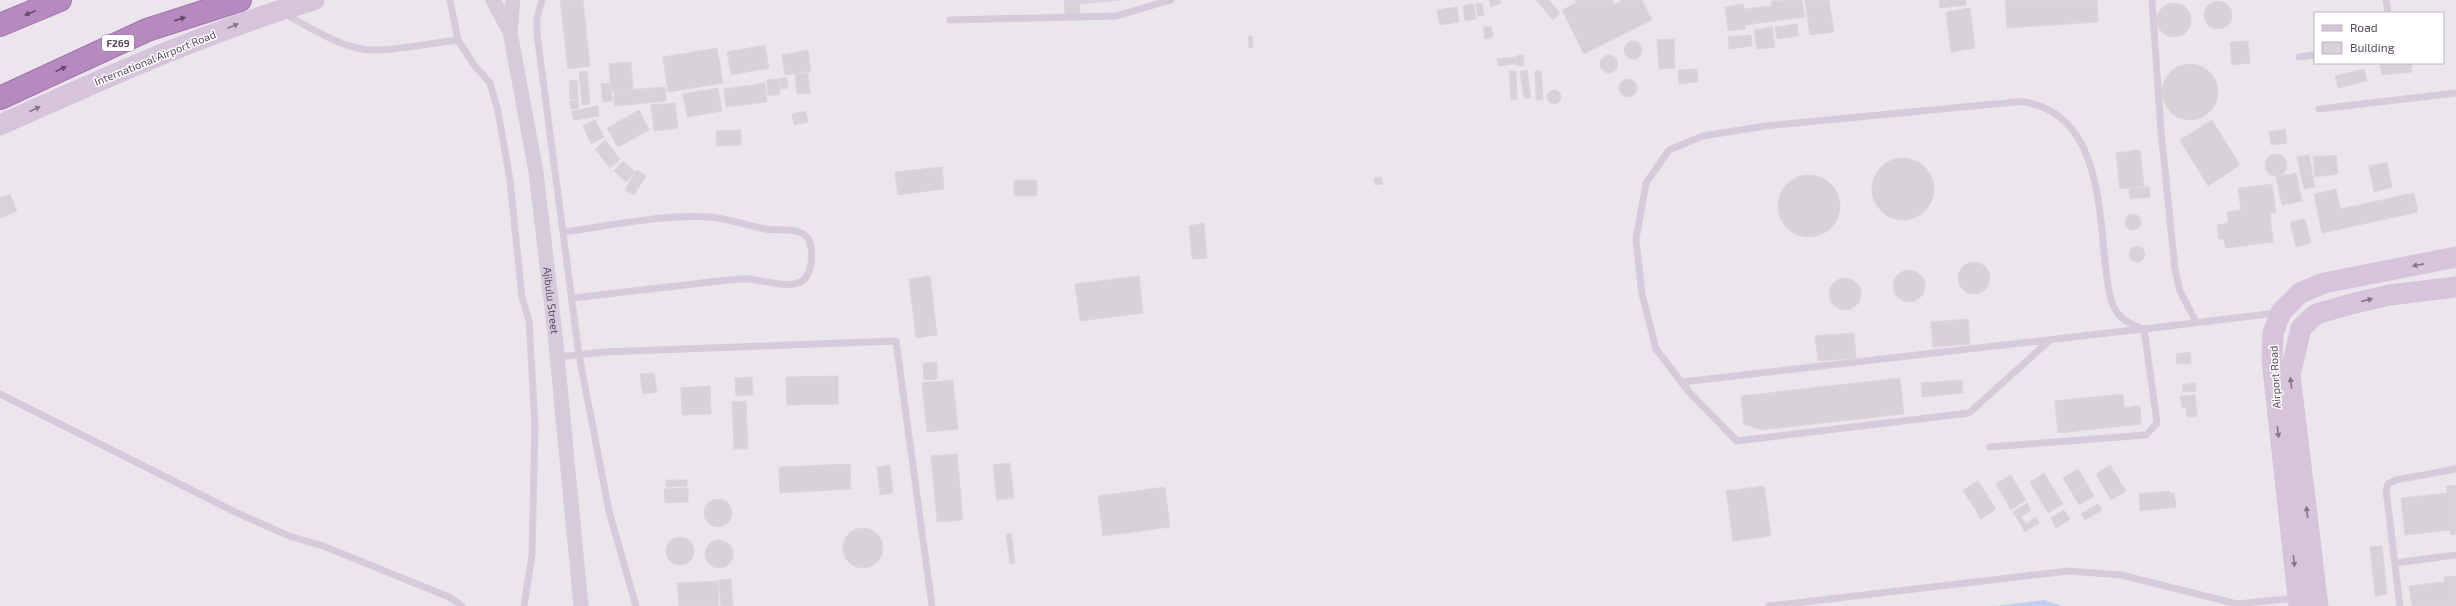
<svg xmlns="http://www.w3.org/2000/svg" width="2456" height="606" viewBox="0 0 2456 606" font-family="'Exo 2',sans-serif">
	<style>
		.airport { fill: #ebe6ec; fill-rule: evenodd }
		.green { fill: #c1cff0 }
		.building { fill: #d8d1d8; stroke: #ddd5dc }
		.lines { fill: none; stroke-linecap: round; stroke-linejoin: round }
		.motorway-casing { stroke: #a274ac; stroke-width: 24 }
		.service { stroke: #d7cbdb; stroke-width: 7 }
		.minor { stroke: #d7cbdb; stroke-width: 15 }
		.secondary { stroke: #d6c4da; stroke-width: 21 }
		.motorway { stroke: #b689c0; stroke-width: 22 }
		.oneway { fill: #5f4c64 }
		.oneway2 { fill: #85748a }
		.labels { text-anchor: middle; stroke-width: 3; stroke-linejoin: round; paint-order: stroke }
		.shield { fill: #fff; stroke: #8c808f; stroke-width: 1 }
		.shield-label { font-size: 10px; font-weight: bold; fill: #5a495f }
		.street-label { font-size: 11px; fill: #5a495f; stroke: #fff }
	</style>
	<rect width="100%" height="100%" fill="#f3f4f1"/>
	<path class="airport" d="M 0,0 L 2456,0 L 2456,606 L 0,606 ZM 2315,13 L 2443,13 L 2443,63 L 2315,63 Z"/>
	<path class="green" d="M 2044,600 L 2063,606 L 1994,606 Z"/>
	<path class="building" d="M 560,0 L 583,0 L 590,66 L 568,69 Z
		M 1064,0 L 1119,0 L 1079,4 L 1080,13 L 1065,14 Z
		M 1489,0 L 1500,0 L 1501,3 L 1491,7 Z
		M 1536,0 L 1549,0 L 1560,13 L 1553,20 Z
		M 1612,0 L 1614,5 L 1623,0 L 1642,0 L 1652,20 L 1584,54 L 1562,10 L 1576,3 L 1576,0 Z
		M 1802,0 L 1805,17 L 1745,25 L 1745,29 L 1728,31 L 1725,7 L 1743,4 L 1744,9 L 1772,6 L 1771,1 Z
		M 1805,0 L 1829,0 L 1834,32 L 1810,35 Z
		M 1939,0 L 1966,0 L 1966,5 L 1940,8 Z
		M 2005,0 L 2097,0 L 2098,22 L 2007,28 Z
		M2204 15a14 14 0 1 1 28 0a14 14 0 1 1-28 0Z
		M 1482,3 L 1484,16 L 1478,16 L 1476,4 Z
		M2157 20a17 17 0 1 1 34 0a17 17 0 1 1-34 0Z
		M 1474,4 L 1476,19 L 1465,21 L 1463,6 Z
		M 1457,7 L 1459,22 L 1440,25 L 1437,10 Z
		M 1970,8 L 1975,48 L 1951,52 L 1946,12 Z
		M 1797,24 L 1798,36 L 1777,39 L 1775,27 Z
		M 1491,26 L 1493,37 L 1485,39 L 1483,27 Z
		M 1772,27 L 1775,47 L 1757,49 L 1754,30 Z
		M 1751,35 L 1752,46 L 1729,49 L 1728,37 Z
		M 1248,36 L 1252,36 L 1253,48 L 1249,48 Z
		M 1674,39 L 1675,68 L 1659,69 L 1657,40 Z
		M 2248,41 L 2250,63 L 2232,65 L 2230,42 Z
		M1624 50a9 9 0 1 1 18 0a9 9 0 1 1-18 0Z
		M 765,45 L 769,68 L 731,75 L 727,52 Z
		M 717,48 L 723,83 L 668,92 L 663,57 Z
		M 808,50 L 811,71 L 785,75 L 782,55 Z
		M 1523,55 L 1524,66 L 1517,66 L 1516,56 Z
		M1600 64a9 9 0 1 1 18 0a9 9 0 1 1-18 0Z
		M 1515,57 L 1516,64 L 1498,66 L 1497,59 Z
		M 631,62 L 633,89 L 611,91 L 609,64 Z
		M 2380,63 L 2411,63 L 2412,72 L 2382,75 Z
		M2162 92a28 28 0 1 1 56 0a28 28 0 1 1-56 0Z
		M 1697,69 L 1698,82 L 1679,84 L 1678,70 Z
		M 2364,69 L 2367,81 L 2338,88 L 2335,76 Z
		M 1527,70 L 1531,98 L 1524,98 L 1520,71 Z
		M 587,71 L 590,104 L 582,105 L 579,72 Z
		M 1509,71 L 1516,71 L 1517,99 L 1511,100 Z
		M 1535,71 L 1541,71 L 1543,99 L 1536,100 Z
		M 808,73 L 810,93 L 797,94 L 795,74 Z
		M 779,78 L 787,78 L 788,88 L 780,89 Z
		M 778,79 L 780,94 L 768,96 L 767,80 Z
		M1619 88a9 9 0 1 1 18 0a9 9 0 1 1-18 0Z
		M 577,80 L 578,99 L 570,99 L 569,81 Z
		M 610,83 L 613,101 L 603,102 L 601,84 Z
		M 765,83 L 767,102 L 726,107 L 724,89 Z
		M 665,87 L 666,101 L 615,106 L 614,91 Z
		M 718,88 L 722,111 L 687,117 L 683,94 Z
		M1547 97a7 7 0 1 1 14 0a7 7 0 1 1-14 0Z
		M 578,100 L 579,108 L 571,109 L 570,101 Z
		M 675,103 L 678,128 L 654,131 L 651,105 Z
		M 598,106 L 599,116 L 574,120 L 572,111 Z
		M 639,110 L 649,130 L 618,147 L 607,128 Z
		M 806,111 L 808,122 L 794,125 L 792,114 Z
		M 595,120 L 604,137 L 591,144 L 583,126 Z
		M 2212,120 L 2240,165 L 2208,186 L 2180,140 Z
		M 2285,129 L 2287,143 L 2271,145 L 2269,132 Z
		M 741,130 L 741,145 L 717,146 L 716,131 Z
		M 605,140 L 620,159 L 610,168 L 595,149 Z
		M 2140,150 L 2144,186 L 2120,189 L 2116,153 Z
		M2265 165a11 11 0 1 1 22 0a11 11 0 1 1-22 0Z
		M 2309,155 L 2315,187 L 2304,189 L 2297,157 Z
		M 2336,155 L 2338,174 L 2315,177 L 2313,157 Z
		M1872 189a31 31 0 1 1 62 0a31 31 0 1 1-62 0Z
		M 623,161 L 635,172 L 626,182 L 614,171 Z
		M 2387,162 L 2392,187 L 2374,192 L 2369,166 Z
		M 942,167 L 944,189 L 898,195 L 895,172 Z
		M 637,170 L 646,176 L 634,195 L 625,190 Z
		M 2296,173 L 2302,201 L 2282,205 L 2276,177 Z
		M1778 206a31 31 0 1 1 62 0a31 31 0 1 1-62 0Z
		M 1381,177 L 1383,184 L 1375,185 L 1374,178 Z
		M 1014,180 L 1037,180 L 1037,196 L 1014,196 Z
		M 2272,184 L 2276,212 L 2270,213 L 2273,242 L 2226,248 L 2224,239 L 2219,239 L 2217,225 L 2228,223 L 2227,212 L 2241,210 L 2238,188 Z
		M 2149,187 L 2150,197 L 2130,199 L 2129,189 Z
		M 2336,189 L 2340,209 L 2414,193 L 2418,212 L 2322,233 L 2314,194 Z
		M 10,194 L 17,211 L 0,218 L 0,198 Z
		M2125 222a8 8 0 1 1 16 0a8 8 0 1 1-16 0Z
		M 2305,219 L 2311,243 L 2296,247 L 2290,222 Z
		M 1204,223 L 1207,258 L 1192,259 L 1189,226 Z
		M2129 254a8 8 0 1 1 16 0a8 8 0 1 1-16 0Z
		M1958 278a16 16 0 1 1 32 0a16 16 0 1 1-32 0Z
		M1893 286a16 16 0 1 1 32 0a16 16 0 1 1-32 0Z
		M 930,276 L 937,335 L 916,338 L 909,279 Z
		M 1139,276 L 1143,313 L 1080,321 L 1075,284 Z
		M1829 294a16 16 0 1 1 32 0a16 16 0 1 1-32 0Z
		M 1968,319 L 1970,344 L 1933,347 L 1931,322 Z
		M 1854,333 L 1856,358 L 1818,361 L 1815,336 Z
		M 2190,352 L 2191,363 L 2177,364 L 2176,354 Z
		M 937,362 L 937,379 L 924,380 L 923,363 Z
		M 654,373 L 657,392 L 643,394 L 640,374 Z
		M 838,376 L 838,404 L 787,405 L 786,377 Z
		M 752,377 L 753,395 L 736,396 L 735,378 Z
		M 1900,378 L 1904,414 L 1761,430 L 1744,424 L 1741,396 Z
		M 953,380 L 958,429 L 927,432 L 922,383 Z
		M 1962,380 L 1963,393 L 1922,397 L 1921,383 Z
		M 2195,383 L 2196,391 L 2183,392 L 2182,385 Z
		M 710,386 L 711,414 L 682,415 L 681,388 Z
		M 2123,394 L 2124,408 L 2140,406 L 2141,424 L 2058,433 L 2055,401 Z
		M 2195,395 L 2197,416 L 2187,417 L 2186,407 L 2182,408 L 2180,396 Z
		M 746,401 L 748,449 L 734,449 L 732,402 Z
		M 957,454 L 963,520 L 937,522 L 931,456 Z
		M 1010,463 L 1014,498 L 997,500 L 993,465 Z
		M 850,464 L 851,489 L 780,493 L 779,467 Z
		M 890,465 L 893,493 L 880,495 L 877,467 Z
		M 2110,465 L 2126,491 L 2111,500 L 2096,474 Z
		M 2078,469 L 2094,496 L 2079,505 L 2063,478 Z
		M 2044,473 L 2063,504 L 2048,513 L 2030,482 Z
		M 2011,475 L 2026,500 L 2011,510 L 1996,484 Z
		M 666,480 L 687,480 L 687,486 L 666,487 Z
		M 1978,481 L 1996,509 L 1981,519 L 1963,490 Z
		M 2456,485 L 2456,534 L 2451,535 L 2450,530 L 2405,535 L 2401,498 L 2447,493 L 2446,486 Z
		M 1764,486 L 1771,536 L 1733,541 L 1726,491 Z
		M 1165,487 L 1170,527 L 1103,536 L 1098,496 Z
		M 688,488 L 688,502 L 665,503 L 664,489 Z
		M 2169,491 L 2170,493 L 2174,493 L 2176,507 L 2140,511 L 2139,494 Z
		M704 513a14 14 0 1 1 28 0a14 14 0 1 1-28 0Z
		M 2027,503 L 2031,510 L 2021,517 L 2026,524 L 2036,517 L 2039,523 L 2025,532 L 2013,512 Z
		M 2098,504 L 2102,510 L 2085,520 L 2081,514 Z
		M 2064,510 L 2070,519 L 2056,528 L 2051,518 Z
		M843 548a20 20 0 1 1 40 0a20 20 0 1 1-40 0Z
		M 1011,533 L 1015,563 L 1010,564 L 1006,534 Z
		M666 551a14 14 0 1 1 28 0a14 14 0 1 1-28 0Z
		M705 554a14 14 0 1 1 28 0a14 14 0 1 1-28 0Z
		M 2382,546 L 2387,594 L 2375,596 L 2370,547 Z
		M 2456,576 L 2456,606 L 2412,606 L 2409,586 L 2445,582 L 2444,577 Z
		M 731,579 L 733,606 L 721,606 L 719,580 Z
		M 718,581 L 719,606 L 679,606 L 677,583 Z"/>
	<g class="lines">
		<defs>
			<path id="motorway" d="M 0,25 L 60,0
				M 0,98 L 147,30 L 240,0"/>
		</defs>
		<use href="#motorway" class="motorway-casing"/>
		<path class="service" d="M 450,0 L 458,40 L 474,65 L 490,83 L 498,111 L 510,180 L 522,297 L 529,321 L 535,424 L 532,555 L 524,606
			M 542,0 L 537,18 L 537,34 L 579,355 L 609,511 L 636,606
			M 2152,0 L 2161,131 L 2175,269 L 2180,291 L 2196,322
			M 2386,0 L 2388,13
			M 285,14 C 313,29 346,52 379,50 C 405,49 432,43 458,40
			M 950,20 L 1116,16 L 1171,0
			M 2299,57 L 2315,55
			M 2319,109 L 2456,93
			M 563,232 C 611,226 661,214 709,217 C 728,218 747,226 765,229 C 776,231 788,228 799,232 C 806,234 810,240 811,247 C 816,299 780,283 749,279 C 742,278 734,280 728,280 L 573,298
			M 2049,341 L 1969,413 L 1737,441 L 1689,392 L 1656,349 L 1642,294 L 1636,239 L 1646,183 L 1669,150 L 1703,136 L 1765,126 L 1994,104 C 2004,104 2015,101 2024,102 C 2098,113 2099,204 2105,262 C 2108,279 2107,299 2118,314 C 2125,322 2135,326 2144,329
			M 557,357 L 604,352 L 896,341 L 932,606
			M 1682,382 L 2142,329
			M 0,394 L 235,512 L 289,536 L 323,546 L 449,597 L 462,606
			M 1990,447 L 2146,435 L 2157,423 L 2144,329 L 2277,313
			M 2395,563 L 2456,555
			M 1769,606 L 2069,571 L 2121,575 L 2237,604 L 2296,598
			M 2400,606 L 2386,490 L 2388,484 L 2396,480 L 2456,469"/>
		<g class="minor">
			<path id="s1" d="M 493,0 L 510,32 L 536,172 L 555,334 L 581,606"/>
			<path d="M 510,32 L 513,0"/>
		</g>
		<path class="secondary" d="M 0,125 C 103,79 205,32 314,0
			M 2299,606 L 2272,360 L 2273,333 L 2281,312 L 2300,293 L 2324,283 L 2456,257
			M 2318,606 L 2290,375 L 2301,328 L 2316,314 L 2351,304 L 2390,295 L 2456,287"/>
		<use href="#motorway" class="motorway"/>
	</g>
	<defs><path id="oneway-solid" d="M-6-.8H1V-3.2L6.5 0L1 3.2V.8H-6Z"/></defs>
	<g class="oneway">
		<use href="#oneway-solid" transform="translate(30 13) rotate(157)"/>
		<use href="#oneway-solid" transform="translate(180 19) rotate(-18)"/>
		<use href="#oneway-solid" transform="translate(61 69) rotate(-25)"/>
	</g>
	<g class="oneway2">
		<use href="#oneway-solid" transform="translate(233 26) rotate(-22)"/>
		<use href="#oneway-solid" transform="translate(35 109) rotate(-25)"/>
		<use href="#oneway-solid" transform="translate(2418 265) rotate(169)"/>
		<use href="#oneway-solid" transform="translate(2367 300) rotate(-13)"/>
		<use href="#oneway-solid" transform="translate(2291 383) rotate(-97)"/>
		<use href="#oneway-solid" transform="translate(2278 432) rotate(83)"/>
		<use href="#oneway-solid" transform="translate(2307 512) rotate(-97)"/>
		<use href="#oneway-solid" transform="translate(2294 561) rotate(83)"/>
	</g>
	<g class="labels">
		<rect class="shield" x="102" y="35" width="32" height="16" rx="3"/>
		<g class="shield-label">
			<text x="118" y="47">F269</text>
		</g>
		<g class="street-label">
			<text transform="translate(155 58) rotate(-22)" y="4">International Airport Road</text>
			<text dy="4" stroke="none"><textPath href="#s1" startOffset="308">Ajibulu Street</textPath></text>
			<text transform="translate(2275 377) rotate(-93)" y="4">Airport Road</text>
		</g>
	</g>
	<rect x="2314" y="12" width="130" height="52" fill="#ffffff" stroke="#bdb6bf"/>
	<rect x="2322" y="25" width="20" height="6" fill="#d6c4da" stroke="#bdb6bf"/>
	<text x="2350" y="32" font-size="12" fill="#5a495f">Road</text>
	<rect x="2322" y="42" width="20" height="12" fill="#d8d1d8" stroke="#bdb6bf"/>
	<text x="2350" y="52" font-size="12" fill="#5a495f">Building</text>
</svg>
